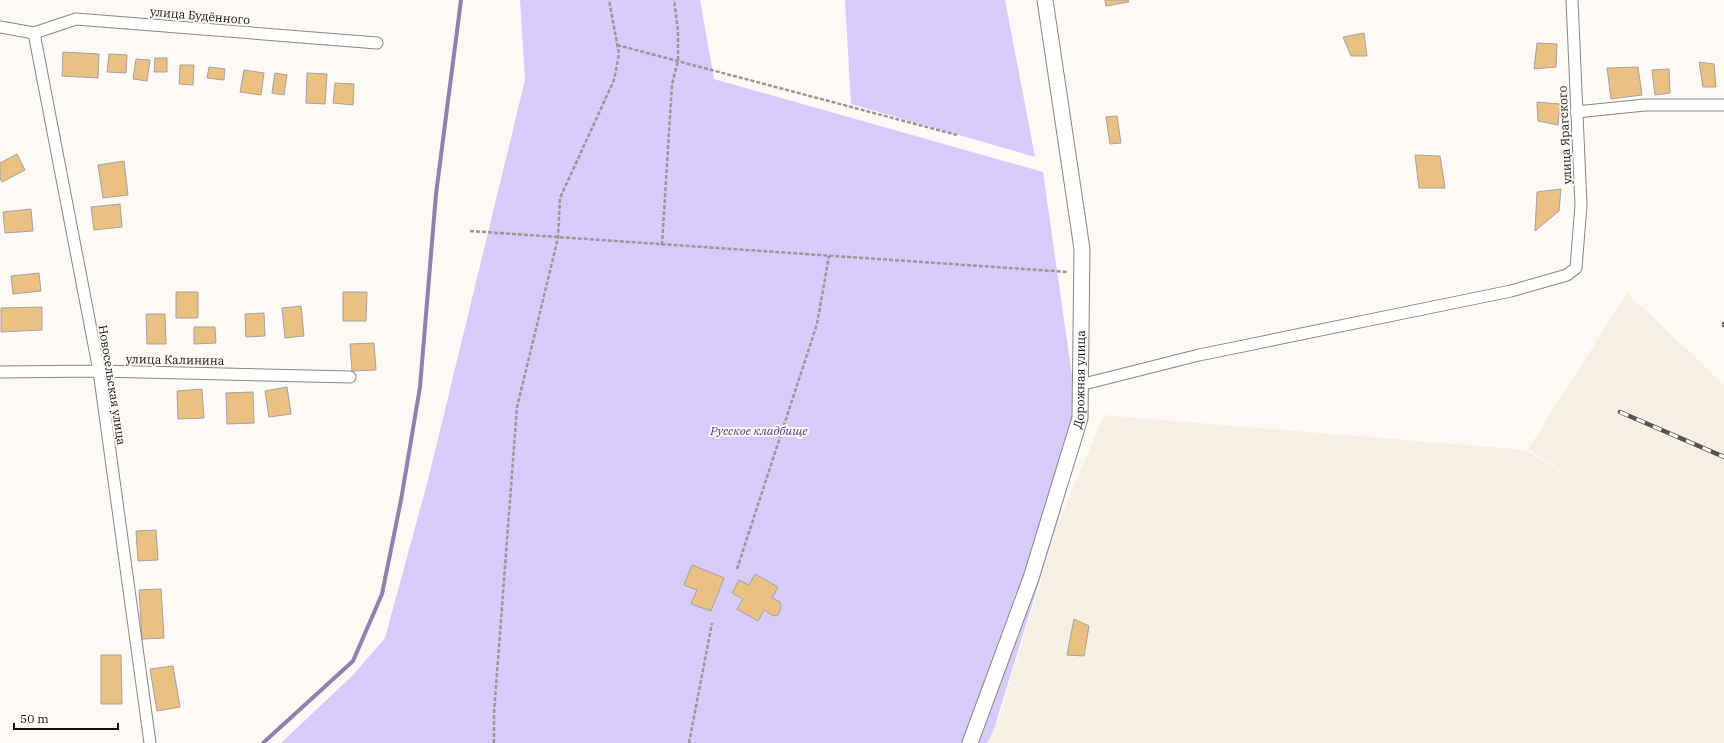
<svg xmlns="http://www.w3.org/2000/svg" width="1724" height="743" viewBox="0 0 1724 743" font-family="'IBM Plex Serif',serif">
	<style>
		.built { fill: #f6efe4 }
		.green { fill: #d6cbfb }
		.lines { fill: none; stroke-linecap: round; stroke-linejoin: round }
		.stream { stroke: #8d82af; stroke-width: 4 }
		.building { fill: #eac083; stroke: #a5a29f }
		.street-casing { stroke: #898683; stroke-width: 13 }
		.secondary-casing { stroke: #898683; stroke-width: 17 }
		.path { stroke: #999794; stroke-width: 2.5; stroke-dasharray: 4 2; stroke-linecap: butt }
		.street { stroke: #fff; stroke-width: 11 }
		.secondary { stroke: #fff; stroke-width: 15 }
		.rail-casing { stroke: #555451; stroke-width: 4.5 }
		.rail { stroke: #fdfaf6; stroke-width: 3; stroke-dasharray: 9; stroke-linecap: butt }
		.labels { text-anchor: middle; stroke-width: 4; stroke-linejoin: round; paint-order: stroke }
		.street-label { font-size: 12px; fill: #12110f; stroke: #fdfaf6 }
		.park-label { font-size: 12px; font-style: italic; fill: #523985; stroke: #fdfaf6 }
	</style>
	<rect width="100%" height="100%" fill="#fdfaf6"/>
	<path class="built" d="M 1627,293 L 1724,385 L 1724,743 L 986,743 L 1000,714 L 1059,521 L 1104,415 L 1526,450 L 1585,487 L 1528,449 Z"/>
	<path class="green" d="M 520,0 L 700,0 L 714,79 L 1043,172 L 1078,418 L 1061,511 L 993,732 L 987,743 L 281,743 L 353,675 L 385,638 L 428,480 L 525,80 Z
		M 845,0 L 1005,0 L 1035,157 L 851,104 Z"/>
	<g class="lines">
		<path class="stream" d="M 263,743 L 353,661 L 382,594 L 401,500 L 420,387 L 436,194 L 461,0"/>
	</g>
	<path class="building" d="M 1105,0 L 1128,0 L 1129,2 L 1106,6 Z
		M 1364,33 L 1367,56 L 1351,56 L 1343,37 Z
		M 1537,43 L 1557,44 L 1556,67 L 1534,69 Z
		M 63,52 L 99,54 L 98,78 L 62,76 Z
		M 109,54 L 127,55 L 126,73 L 107,72 Z
		M 155,58 L 167,58 L 167,72 L 154,72 Z
		M 136,59 L 150,60 L 147,81 L 133,79 Z
		M 1699,62 L 1714,64 L 1716,87 L 1703,87 Z
		M 180,65 L 194,65 L 193,85 L 179,84 Z
		M 209,67 L 225,69 L 224,80 L 207,78 Z
		M 1638,67 L 1642,95 L 1611,99 L 1607,68 Z
		M 1669,69 L 1670,93 L 1655,95 L 1652,70 Z
		M 244,70 L 264,73 L 261,95 L 240,92 Z
		M 275,73 L 287,75 L 284,95 L 272,93 Z
		M 307,73 L 327,74 L 325,104 L 306,103 Z
		M 335,83 L 354,84 L 353,105 L 333,103 Z
		M 1537,102 L 1560,104 L 1558,125 L 1538,121 Z
		M 1117,116 L 1121,143 L 1110,144 L 1106,117 Z
		M 17,154 L 25,170 L 2,182 L 0,178 L 0,163 Z
		M 1415,155 L 1440,156 L 1445,188 L 1419,188 Z
		M 124,161 L 128,195 L 103,198 L 98,165 Z
		M 1561,189 L 1559,211 L 1535,231 L 1537,192 Z
		M 120,204 L 122,227 L 94,230 L 91,207 Z
		M 31,209 L 33,231 L 5,233 L 3,212 Z
		M 39,273 L 41,291 L 13,294 L 11,276 Z
		M 176,292 L 198,292 L 198,318 L 176,318 Z
		M 343,292 L 367,292 L 366,321 L 343,321 Z
		M 301,306 L 304,336 L 285,338 L 282,308 Z
		M 42,307 L 42,330 L 1,332 L 1,308 Z
		M 264,313 L 265,336 L 246,337 L 245,314 Z
		M 146,314 L 165,314 L 166,344 L 147,344 Z
		M 194,327 L 215,327 L 216,343 L 194,344 Z
		M 374,343 L 376,370 L 352,371 L 350,344 Z
		M 287,387 L 291,414 L 269,417 L 265,391 Z
		M 202,389 L 204,418 L 178,419 L 177,391 Z
		M 253,392 L 254,423 L 227,424 L 226,393 Z
		M 156,530 L 158,560 L 138,561 L 136,531 Z
		M 692,565 L 724,578 L 711,611 L 691,604 L 697,590 L 684,585 Z
		M 755,574 L 778,587 L 772,598 L 780,602 L 781,608 L 778,615 L 774,616 L 764,610 L 758,621 L 737,609 L 743,599 L 732,593 L 739,580 L 749,585 Z
		M 161,589 L 164,638 L 142,639 L 139,590 Z
		M 1074,619 L 1089,626 L 1084,656 L 1067,655 Z
		M 101,655 L 121,655 L 122,704 L 101,704 Z
		M 173,666 L 180,707 L 157,711 L 150,669 Z"/>
	<g class="lines">
		<defs>
			<path id="street" d="M 0,27 L 34,33 L 76,19 L 377,43
				M 34,33 L 99,371 L 150,743
				M 1576,112 L 1645,105 L 1724,105
				M 0,372 L 99,371 L 350,377
				M 1080,385 L 1199,355 L 1511,291 L 1567,275 L 1576,268 L 1581,205 L 1572,0"/>
			<g id="secondary">
				<path id="s1" d="M 970,743 L 1031,578 L 1080,418 L 1082,249 L 1045,0"/>
			</g>
		</defs>
		<use href="#street" class="street-casing"/>
		<use href="#secondary" class="secondary-casing"/>
		<path class="path" d="M 617,45 L 957,135
			M 470,231 L 1068,272
			M 662,245 L 672,84 L 678,61 L 678,31 L 674,0
			M 737,569 L 817,324 L 829,256
			M 494,743 L 494,713 L 517,407 L 558,238 L 560,198 L 614,80 L 619,54 L 609,0
			M 689,743 L 712,623"/>
		<use href="#street" class="street"/>
		<use href="#secondary" class="secondary"/>
		<defs>
			<path id="rail" d="M 1724,324 L 1724,325
				M 1620,412 L 1724,457"/>
		</defs>
		<use href="#rail" class="rail-casing"/>
		<use href="#rail" class="rail"/>
	</g>
	<g class="labels">
		<g class="street-label">
			<text transform="translate(200 16) rotate(5)" y="4">улица Будённого</text>
			<text transform="translate(1565 135) rotate(-93)" y="4">улица Ярагского</text>
			<text transform="translate(175 360) rotate(1)" y="4">улица Калинина</text>
			<text dy="4" stroke="none"><textPath href="#s1" startOffset="382">Дорожная улица</textPath></text>
			<text transform="translate(112 385) rotate(81)" y="4">Новосельская улица</text>
		</g>
		<g class="park-label">
			<text x="759" y="435">Русское кладбище</text>
		</g>
	</g>
	<path d="M14 723v6h104v-6" fill="none" stroke="#12110f" stroke-width="2"/>
	<text x="20" y="723" font-size="12" fill="#12110f" stroke="#fdfaf6" stroke-width="3" paint-order="stroke">50 m</text>
</svg>
